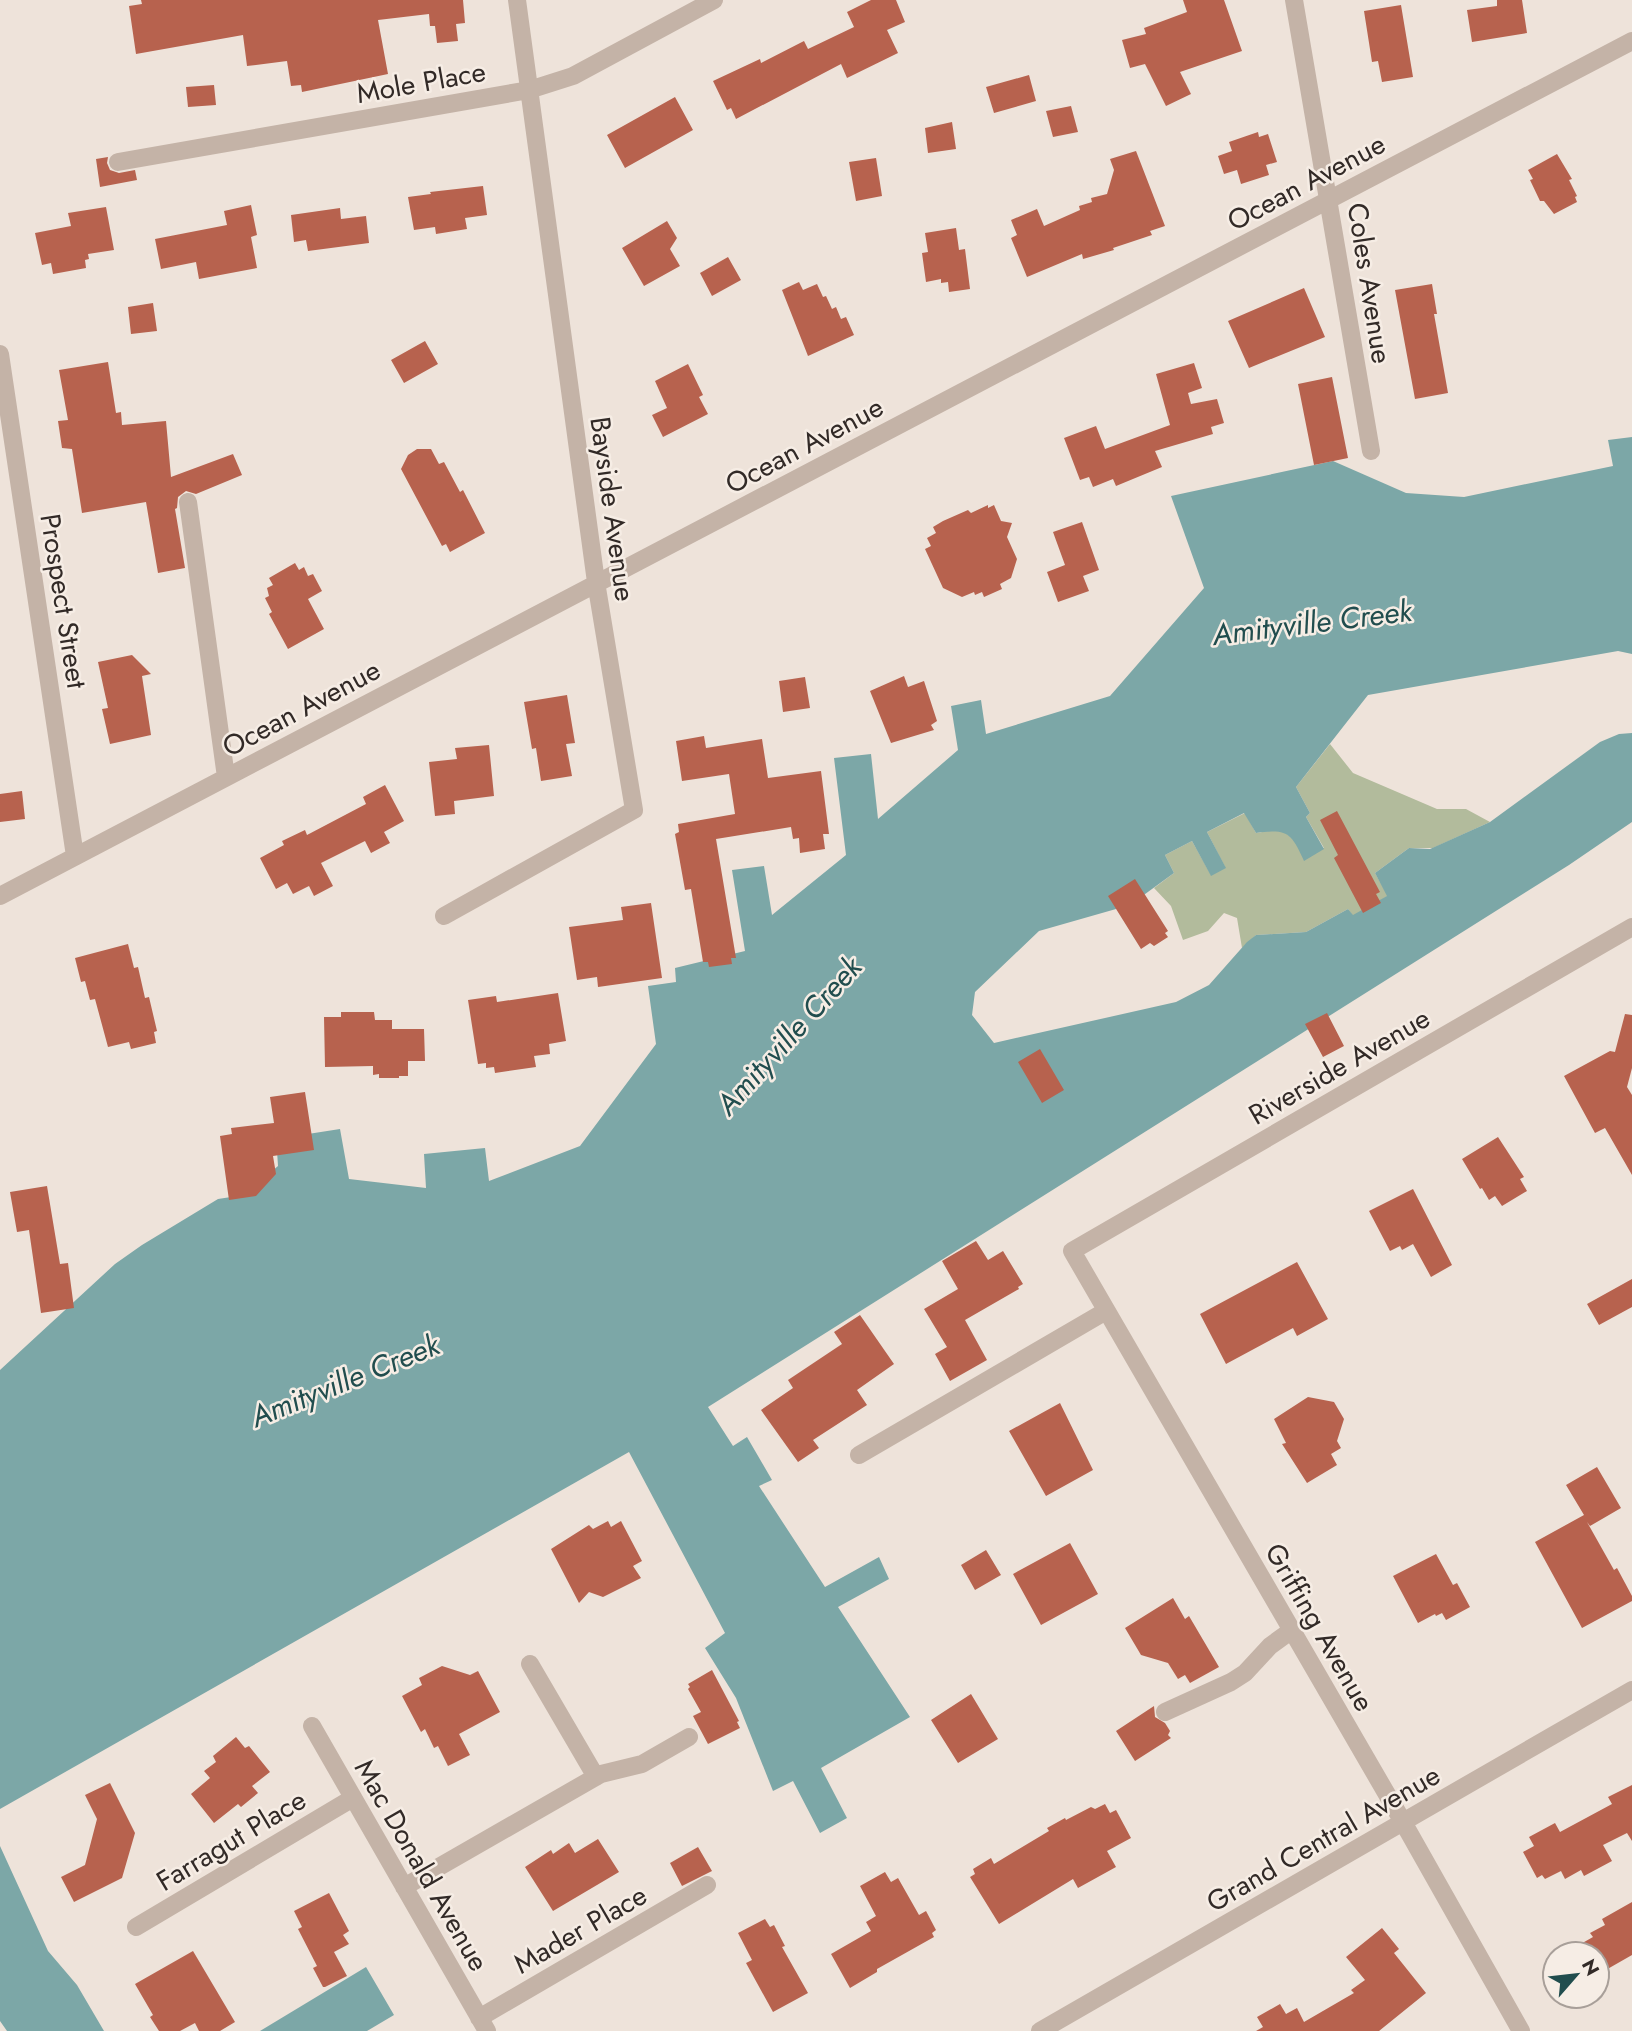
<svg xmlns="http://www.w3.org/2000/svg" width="1632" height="2031" viewBox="0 0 1632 2031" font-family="Jost,sans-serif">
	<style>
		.green { fill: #b2bb9c }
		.water { fill: #7ca7a7 }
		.building { fill: #b7624e }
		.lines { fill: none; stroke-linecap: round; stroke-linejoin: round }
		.minor { stroke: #c4b3a7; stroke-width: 18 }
		.labels { text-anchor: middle; stroke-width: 5; stroke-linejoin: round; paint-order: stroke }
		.street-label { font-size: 28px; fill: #322a27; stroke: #f6ede5 }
		.water-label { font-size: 30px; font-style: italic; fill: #214d4e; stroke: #f6ede5 }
	</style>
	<rect width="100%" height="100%" fill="#eee3da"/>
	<path class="green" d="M 1330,744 L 1353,773 L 1437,809 L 1466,809 L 1490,822 L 1433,848 L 1409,848 L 1375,873 L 1388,896 L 1353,916 L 1348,909 L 1306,932 L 1256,935 L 1242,948 L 1237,918 L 1224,913 L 1208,931 L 1183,940 L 1171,906 L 1154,888 L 1174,873 L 1165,855 L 1192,841 L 1211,875 L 1225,867 L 1207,832 L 1245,813 L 1256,833 L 1276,830 L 1285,832 L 1295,841 L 1324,848 L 1306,817 L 1310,813 L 1296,787 Z"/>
	<path class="water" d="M 1632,437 L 1632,654 L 1618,651 L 1368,695 L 1296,787 L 1310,813 L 1306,817 L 1324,849 L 1304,861 C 1291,832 1287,829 1256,833 L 1244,813 L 1207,832 L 1226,868 L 1211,876 L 1192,841 L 1165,855 L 1174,873 L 1130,905 L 1039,931 L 975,992 L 972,1015 L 994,1043 L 1176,1002 L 1209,985 L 1247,942 L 1256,935 L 1306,932 L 1348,909 L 1353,915 L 1387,896 L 1375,873 L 1409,848 L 1430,849 L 1490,822 L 1600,742 L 1619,734 L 1632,733 L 1632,822 L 1569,865 L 708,1407 L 733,1446 L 747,1437 L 772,1480 L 759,1486 L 825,1587 L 879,1557 L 889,1579 L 838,1607 L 910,1717 L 821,1768 L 847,1818 L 820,1833 L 793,1781 L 773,1791 L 736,1698 L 705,1648 L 725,1633 L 629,1452 L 0,1809 L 0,1370 L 115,1264 L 142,1245 L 218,1199 L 244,1195 L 278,1166 L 277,1151 L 308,1134 L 340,1129 L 349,1179 L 426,1188 L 424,1154 L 485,1148 L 489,1181 L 580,1146 L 656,1044 L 648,986 L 676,982 L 675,968 L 745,951 L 732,870 L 764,866 L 772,915 L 846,855 L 834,758 L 871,754 L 878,819 L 958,750 L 951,706 L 981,700 L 986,734 L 1110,696 L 1204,588 L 1171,496 L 1333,461 L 1406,493 L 1464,497 L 1613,466 L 1608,440 Z
		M 0,1846 L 48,1951 L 77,1985 L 104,2031 L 7,2031 L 0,2021 Z
		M 366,1967 L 394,2015 L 367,2031 L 260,2031 Z"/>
	<path class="building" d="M 141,0 L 463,0 L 465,23 L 456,24 L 458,41 L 437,43 L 435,26 L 430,26 L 429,14 L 378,20 L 388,74 L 302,92 L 301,85 L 291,86 L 287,61 L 247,66 L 243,35 L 136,54 L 129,6 L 142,4 Z
		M 871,0 L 896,0 L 905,22 L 887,30 L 898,53 L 847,78 L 841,64 L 736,119 L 731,108 L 727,110 L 713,81 L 760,59 L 761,63 L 804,41 L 808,49 L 854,27 L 847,12 Z
		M 1183,0 L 1224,0 L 1242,51 L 1180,72 L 1191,94 L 1166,106 L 1145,64 L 1130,68 L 1122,40 L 1146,34 L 1144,28 L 1187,12 Z
		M 1497,0 L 1522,0 L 1527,33 L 1472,42 L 1467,10 L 1497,6 Z
		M 1401,5 L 1413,77 L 1382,82 L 1378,61 L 1372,62 L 1364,11 Z
		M 1029,75 L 1036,101 L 994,113 L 986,87 Z
		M 214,85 L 216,105 L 188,107 L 186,87 Z
		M 675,97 L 693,130 L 625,168 L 607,135 Z
		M 1071,106 L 1078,132 L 1053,137 L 1046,111 Z
		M 952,122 L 956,149 L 928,153 L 925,128 Z
		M 1258,132 L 1259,137 L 1268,134 L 1277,162 L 1266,165 L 1269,175 L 1241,184 L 1237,170 L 1224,174 L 1218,156 L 1232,151 L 1229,142 Z
		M 1136,151 L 1165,226 L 1150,231 L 1152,235 L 1113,248 L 1114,250 L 1083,259 L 1082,254 L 1027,277 L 1011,238 L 1017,235 L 1011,220 L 1037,209 L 1044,226 L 1080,210 L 1079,206 L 1092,202 L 1091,198 L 1107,194 L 1114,170 L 1110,159 Z
		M 1557,154 L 1572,179 L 1569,180 L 1577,196 L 1575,197 L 1577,202 L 1554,214 L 1544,201 L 1540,201 L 1530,180 L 1533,179 L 1528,170 Z
		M 108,157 L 107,163 L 110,170 L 119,173 L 135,170 L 137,180 L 100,187 L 96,159 Z
		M 876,158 L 882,196 L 856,201 L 849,162 Z
		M 483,186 L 487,215 L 465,218 L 467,229 L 436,234 L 435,227 L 414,230 L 408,197 L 431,194 L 430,192 Z
		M 251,205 L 257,235 L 251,237 L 257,268 L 199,279 L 196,262 L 161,269 L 155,239 L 227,225 L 224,211 Z
		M 106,207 L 114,250 L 88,254 L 89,259 L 85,260 L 86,268 L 53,274 L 51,263 L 42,265 L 35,233 L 71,226 L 68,213 Z
		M 340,208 L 341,219 L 366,216 L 369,243 L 308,251 L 306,240 L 294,242 L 291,215 Z
		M 667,221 L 677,238 L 670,249 L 680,266 L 644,286 L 622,248 Z
		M 956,228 L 959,250 L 965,249 L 970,289 L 949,292 L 948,282 L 941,283 L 941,279 L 926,282 L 922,253 L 928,252 L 925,233 Z
		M 728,257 L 741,280 L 712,296 L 700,273 Z
		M 799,282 L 803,290 L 817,284 L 823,297 L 826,296 L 832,309 L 836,307 L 841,319 L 846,317 L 854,335 L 808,356 L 782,290 Z
		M 1432,284 L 1437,314 L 1434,314 L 1448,393 L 1415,399 L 1395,290 Z
		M 1304,288 L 1325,337 L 1249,368 L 1228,321 Z
		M 153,303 L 157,331 L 131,334 L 128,307 Z
		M 425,341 L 438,364 L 404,383 L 391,360 Z
		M 108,362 L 116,413 L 121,412 L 122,425 L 166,421 L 171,477 L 233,454 L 242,475 L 196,494 L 186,491 L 178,497 L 177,508 L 175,509 L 185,568 L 158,573 L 146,502 L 82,513 L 72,449 L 62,448 L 58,421 L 68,420 L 59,370 Z
		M 1194,363 L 1202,388 L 1188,393 L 1191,404 L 1217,399 L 1224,423 L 1211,427 L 1213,434 L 1155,451 L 1162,467 L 1116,486 L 1113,479 L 1093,487 L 1089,477 L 1080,480 L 1064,438 L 1096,426 L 1105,449 L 1170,425 L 1156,374 Z
		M 688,364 L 703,395 L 699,397 L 708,414 L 663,437 L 652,415 L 667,408 L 655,381 Z
		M 1332,377 L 1348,458 L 1314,465 L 1298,384 Z
		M 417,449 L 431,449 L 439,464 L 444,462 L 460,492 L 463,490 L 485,533 L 450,552 L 446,544 L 442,546 L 401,469 L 408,455 Z
		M 988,505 L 988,508 L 994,505 L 1001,521 L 1012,523 L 1007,537 L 1017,559 L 1011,578 L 1000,584 L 1002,589 L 984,597 L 982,592 L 975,595 L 974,592 L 962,597 L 943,588 L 925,549 L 931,546 L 927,538 L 936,533 L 933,527 L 943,521 L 968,510 L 971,513 Z
		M 1082,522 L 1099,570 L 1083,576 L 1089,591 L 1058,602 L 1047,572 L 1065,565 L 1053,532 Z
		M 295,563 L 299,570 L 304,567 L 308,576 L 313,574 L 322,591 L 308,599 L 324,629 L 288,649 L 269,614 L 272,612 L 265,598 L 269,596 L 267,588 L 273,585 L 269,578 Z
		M 132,655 L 151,674 L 142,676 L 151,735 L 110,744 L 102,709 L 108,708 L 98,662 Z
		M 904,676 L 908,687 L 924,681 L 937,721 L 931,725 L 934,730 L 891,743 L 870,691 Z
		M 805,677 L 810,708 L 783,712 L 779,681 Z
		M 567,695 L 575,743 L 566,744 L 572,776 L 541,781 L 536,748 L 532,749 L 524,702 Z
		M 704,736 L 706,748 L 762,739 L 768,778 L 821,771 L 829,834 L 823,834 L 825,849 L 800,853 L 799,838 L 793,839 L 791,827 L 716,839 L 736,958 L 731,958 L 732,964 L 709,967 L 708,962 L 703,962 L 691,889 L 685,890 L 675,834 L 679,832 L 678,824 L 735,814 L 729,774 L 682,781 L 676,741 Z
		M 489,745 L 494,796 L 454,801 L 455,814 L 435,816 L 429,762 L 457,759 L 455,748 Z
		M 385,785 L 404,821 L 384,832 L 390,843 L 371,853 L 365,841 L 321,863 L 333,886 L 314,896 L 309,886 L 293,894 L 287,883 L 276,889 L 260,858 L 284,845 L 282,841 L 305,830 L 307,835 L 366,804 L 363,797 Z
		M 22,791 L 25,819 L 0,822 L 0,794 Z
		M 1337,811 L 1380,892 L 1376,894 L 1381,903 L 1363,913 L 1334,858 L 1338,855 L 1320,820 Z
		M 1135,879 L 1168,931 L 1165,933 L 1168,937 L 1154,946 L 1150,943 L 1141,949 L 1108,896 Z
		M 651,903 L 662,978 L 598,987 L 597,977 L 577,980 L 569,927 L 623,920 L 621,907 Z
		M 128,944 L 134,968 L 138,967 L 145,998 L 149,997 L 157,1031 L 154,1032 L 156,1043 L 131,1049 L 129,1042 L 108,1047 L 95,999 L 90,1000 L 85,981 L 81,982 L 75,958 Z
		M 558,993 L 566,1041 L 549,1044 L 550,1054 L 534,1056 L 536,1067 L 495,1073 L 494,1067 L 486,1068 L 486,1063 L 478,1064 L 468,1000 L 496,996 L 497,1002 Z
		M 341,1012 L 374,1012 L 375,1020 L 392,1020 L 392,1029 L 424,1029 L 425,1061 L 408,1061 L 408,1076 L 399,1076 L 399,1078 L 379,1078 L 379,1074 L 373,1075 L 373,1066 L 325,1067 L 324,1017 L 341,1017 Z
		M 1327,1013 L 1344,1046 L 1323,1057 L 1305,1024 Z
		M 1625,1014 L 1632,1015 L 1632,1068 L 1627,1087 L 1632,1095 L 1632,1175 L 1605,1128 L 1595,1133 L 1564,1076 L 1610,1051 L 1615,1052 Z
		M 1040,1049 L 1064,1090 L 1042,1103 L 1018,1062 Z
		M 305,1092 L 314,1150 L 273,1156 L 276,1174 L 256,1196 L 229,1200 L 220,1136 L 232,1134 L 231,1128 L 274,1123 L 270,1097 Z
		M 1498,1137 L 1524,1177 L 1520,1179 L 1527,1191 L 1502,1206 L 1495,1196 L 1489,1200 L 1482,1188 L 1480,1189 L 1462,1159 Z
		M 47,1186 L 60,1264 L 68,1263 L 74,1308 L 41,1313 L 29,1230 L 17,1232 L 10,1192 Z
		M 1413,1189 L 1452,1265 L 1431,1277 L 1413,1244 L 1402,1250 L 1400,1246 L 1390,1251 L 1369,1211 Z
		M 976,1241 L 988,1260 L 1003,1251 L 1023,1284 L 1018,1287 L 1019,1289 L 965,1320 L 987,1360 L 950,1381 L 935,1354 L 947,1347 L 924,1309 L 958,1289 L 942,1261 Z
		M 1297,1262 L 1328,1319 L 1297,1336 L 1293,1328 L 1226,1364 L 1200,1314 Z
		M 1632,1279 L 1632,1307 L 1599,1325 L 1587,1304 Z
		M 860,1315 L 894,1364 L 857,1390 L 867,1405 L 813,1440 L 819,1448 L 798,1462 L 761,1410 L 793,1388 L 788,1380 L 842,1344 L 834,1332 Z
		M 1308,1397 L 1334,1402 L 1344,1419 L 1337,1441 L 1341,1448 L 1331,1454 L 1337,1465 L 1307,1483 L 1282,1444 L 1286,1443 L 1274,1419 Z
		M 1060,1403 L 1093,1470 L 1046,1496 L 1009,1431 Z
		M 1597,1467 L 1621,1508 L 1590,1526 L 1587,1522 L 1614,1570 L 1617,1568 L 1632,1596 L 1632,1601 L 1582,1628 L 1535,1542 L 1584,1515 L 1566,1485 Z
		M 608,1521 L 611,1527 L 621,1521 L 642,1561 L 633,1566 L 641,1578 L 603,1597 L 589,1592 L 579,1603 L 551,1549 L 589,1525 L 593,1529 Z
		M 1070,1543 L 1098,1594 L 1041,1625 L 1013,1574 Z
		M 986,1550 L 1001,1575 L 975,1590 L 961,1565 Z
		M 1436,1554 L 1453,1585 L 1457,1583 L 1470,1607 L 1446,1620 L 1442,1613 L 1436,1616 L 1435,1614 L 1418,1623 L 1393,1576 Z
		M 1173,1598 L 1185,1619 L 1189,1616 L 1219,1667 L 1190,1683 L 1185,1675 L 1178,1679 L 1168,1663 L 1141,1655 L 1125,1628 Z
		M 442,1666 L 470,1675 L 478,1671 L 500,1712 L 459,1734 L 470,1755 L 448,1766 L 438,1746 L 434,1748 L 425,1729 L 421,1732 L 402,1696 L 422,1685 L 419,1678 Z
		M 712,1670 L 739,1721 L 737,1722 L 740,1728 L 708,1744 L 693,1716 L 701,1712 L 688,1689 L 690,1687 L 688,1684 Z
		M 971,1694 L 998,1739 L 958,1763 L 931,1720 Z
		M 1154,1706 L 1155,1717 L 1165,1723 L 1170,1731 L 1168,1735 L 1171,1738 L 1135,1761 L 1116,1731 Z
		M 236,1737 L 245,1748 L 249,1746 L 270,1772 L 252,1786 L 258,1793 L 241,1807 L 238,1804 L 214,1823 L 191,1794 L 210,1778 L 204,1771 L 216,1762 L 213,1756 Z
		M 110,1783 L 135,1833 L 122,1878 L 74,1902 L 61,1877 L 85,1865 L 97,1819 L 85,1795 Z
		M 1632,1785 L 1632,1841 L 1627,1833 L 1603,1845 L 1612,1861 L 1584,1876 L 1581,1870 L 1565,1879 L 1561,1871 L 1545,1879 L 1542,1875 L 1537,1878 L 1523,1852 L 1534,1846 L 1529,1837 L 1555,1823 L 1560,1832 L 1612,1804 L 1608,1797 Z
		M 1105,1804 L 1110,1813 L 1116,1810 L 1131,1838 L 1107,1851 L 1116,1867 L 1078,1888 L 1073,1879 L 999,1924 L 970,1877 L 975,1874 L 973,1869 L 991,1858 L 994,1864 L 1049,1831 L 1047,1828 L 1065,1818 L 1066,1820 L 1091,1807 L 1095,1809 Z
		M 598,1839 L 619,1872 L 553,1911 L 525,1867 L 551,1850 L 553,1854 L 569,1843 L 575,1853 Z
		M 698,1847 L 712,1871 L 682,1886 L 670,1863 Z
		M 885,1872 L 891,1882 L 898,1878 L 919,1915 L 926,1911 L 936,1930 L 932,1933 L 934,1937 L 877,1969 L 877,1972 L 850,1988 L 831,1954 L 871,1931 L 866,1922 L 876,1916 L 860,1886 Z
		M 329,1893 L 349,1931 L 343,1935 L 349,1944 L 334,1952 L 347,1976 L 325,1987 L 323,1987 L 313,1968 L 317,1966 L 298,1929 L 302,1927 L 294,1911 Z
		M 1632,1902 L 1632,1955 L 1597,1975 L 1597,1954 L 1563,1954 L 1593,1937 L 1590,1933 L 1605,1925 L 1602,1919 Z
		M 765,1919 L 770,1927 L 774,1925 L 785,1946 L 782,1947 L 808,1993 L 773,2012 L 746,1963 L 752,1960 L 738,1933 Z
		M 1382,1928 L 1399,1949 L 1394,1953 L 1426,1993 L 1379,2031 L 1256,2031 L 1263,2027 L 1257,2017 L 1280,2004 L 1286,2014 L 1297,2008 L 1304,2022 L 1354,1993 L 1351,1990 L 1365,1980 L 1346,1957 Z
		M 193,1951 L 235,2022 L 220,2031 L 199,2031 L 195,2023 L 180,2031 L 159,2031 L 150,2017 L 153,2015 L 135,1984 Z"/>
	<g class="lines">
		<path class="minor" d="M 1294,0 L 1371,451
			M 118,162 L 529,90 L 573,76 L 714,0
			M 0,354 L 75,856
			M 188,502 L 226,777
			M 0,896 L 1632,41
			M 444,916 L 634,810 L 596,582 L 517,0
			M 859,1455 L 1106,1311
			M 530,1664 L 596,1777
			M 1165,1712 L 1231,1682 L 1245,1673 L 1270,1646 L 1292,1630
			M 312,1726 L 487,2031
			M 404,1887 L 601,1774 L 642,1764 L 689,1737
			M 136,1927 L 353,1798
			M 479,2018 L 707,1885
			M 1040,2031 L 1632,1690
			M 1521,2031 L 1403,1822 L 1072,1251 L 1632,927"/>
	</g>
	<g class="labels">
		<g class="street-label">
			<text transform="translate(421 82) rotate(-10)" y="10">Mole Place</text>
			<text transform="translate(1306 182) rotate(-28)" y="10">Ocean Avenue</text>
			<text transform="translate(1370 283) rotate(81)" y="10">Coles Avenue</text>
			<text transform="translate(804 445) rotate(-28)" y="10">Ocean Avenue</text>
			<text transform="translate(613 509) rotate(82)" y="10">Bayside Avenue</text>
			<text transform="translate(64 601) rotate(81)" y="10">Prospect Street</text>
			<text transform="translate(301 708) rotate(-28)" y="10">Ocean Avenue</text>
			<text transform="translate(1339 1066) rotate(-30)" y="10">Riverside Avenue</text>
			<text transform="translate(1320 1627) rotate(60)" y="10">Griffing Avenue</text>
			<text transform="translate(1323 1838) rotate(-30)" y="10">Grand Central Avenue</text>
			<text transform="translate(231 1840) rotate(-31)" y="10">Farragut Place</text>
			<text transform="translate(422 1865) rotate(60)" y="10">Mac Donald Avenue</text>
			<text transform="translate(580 1929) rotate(-30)" y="10">Mader Place</text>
		</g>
		<g class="water-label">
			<text transform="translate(1312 623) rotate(-7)" y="10">Amityville Creek</text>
			<text transform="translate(789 1036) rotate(-48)" y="10">Amityville Creek</text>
			<text transform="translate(345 1381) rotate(-22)" y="10">Amityville Creek</text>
		</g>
	</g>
	<g transform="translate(1576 1975) rotate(62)"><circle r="33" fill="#f6ede5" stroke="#a89f99" stroke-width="2"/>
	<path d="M0-5L12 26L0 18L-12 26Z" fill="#214d4e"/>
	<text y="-10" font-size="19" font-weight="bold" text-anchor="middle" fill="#322a27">N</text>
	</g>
</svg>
